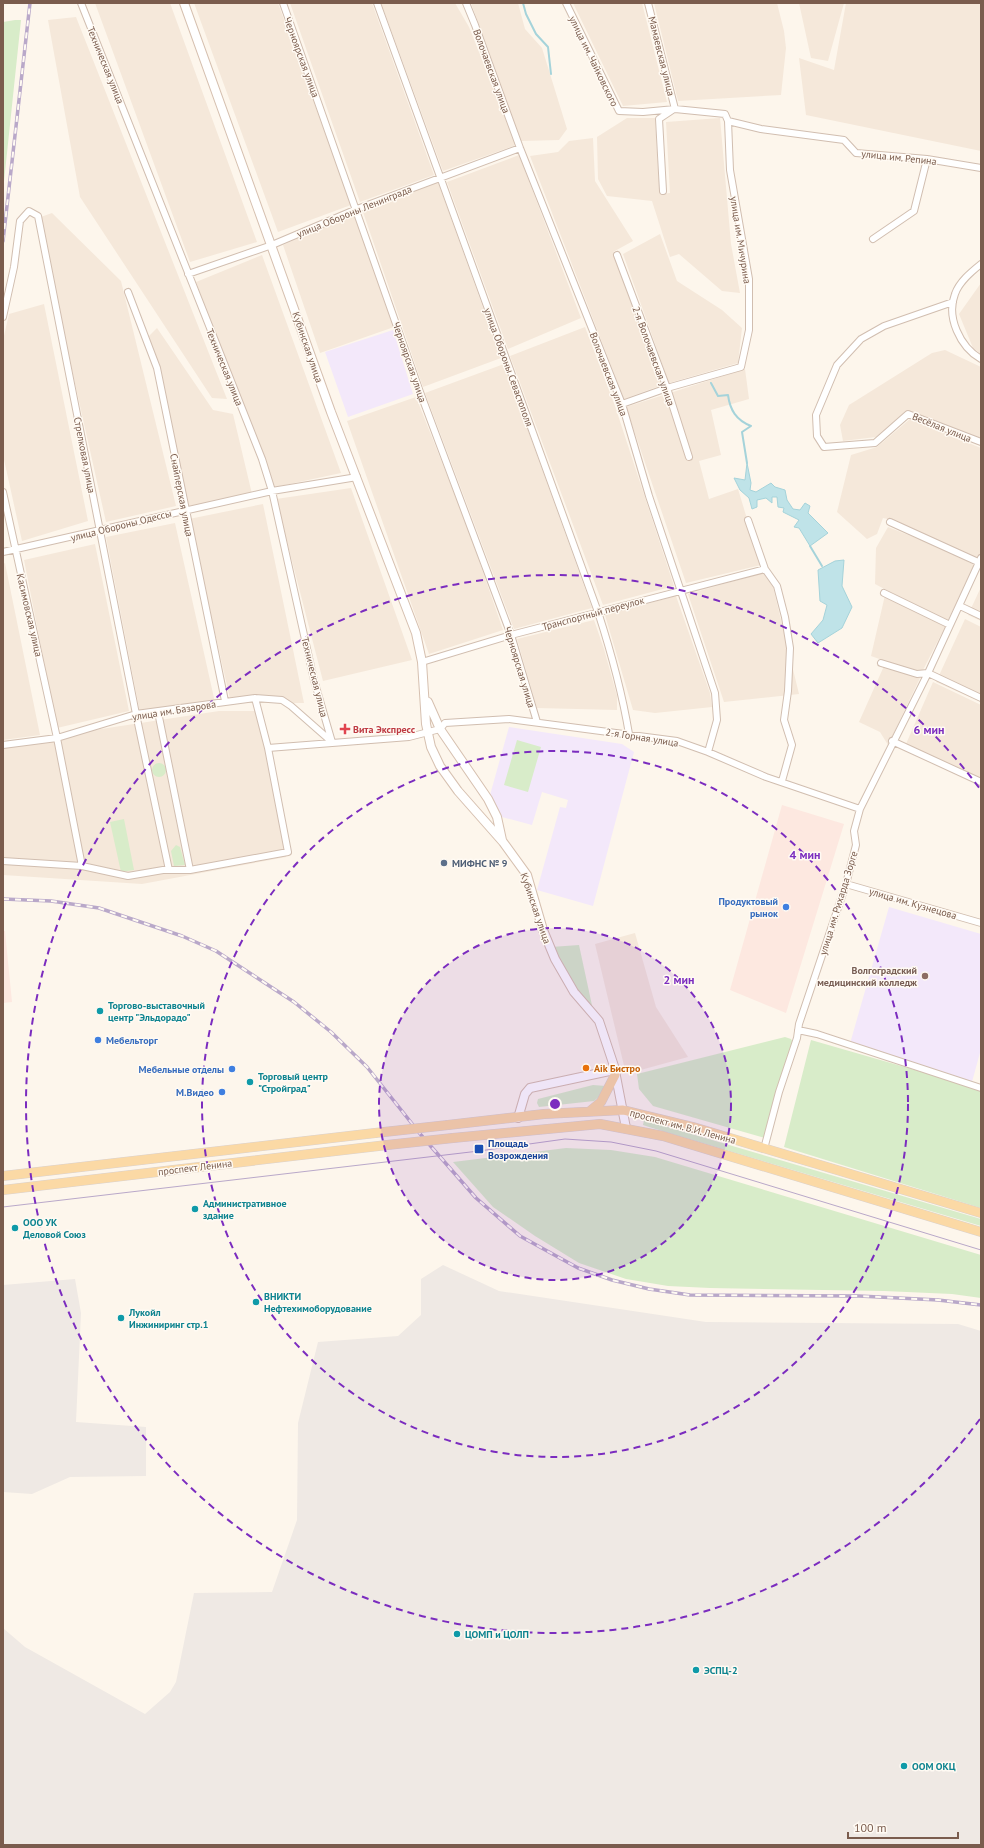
<svg xmlns="http://www.w3.org/2000/svg" width="984" height="1848" viewBox="0 0 984 1848" font-family="'PT Sans',sans-serif">
	<style>
		.residential { fill: #f5e8da }
		.commercial { fill: #fde8e0 }
		.industrial { fill: #efe9e4 }
		.education { fill: #f3e8fa }
		.green { fill: #d8ecc9 }
		.water { fill: #bfe3e8; stroke: #a5d3da }
		.lines { fill: none; stroke-linecap: round; stroke-linejoin: round }
		.stream { stroke: #a5d3da; stroke-width: 2 }
		.street-casing { stroke: #d1beb0; stroke-width: 8 }
		.secondary-casing { stroke: #d6c0b0; stroke-width: 10 }
		.primary-casing { stroke: #dad1cd; stroke-width: 10 }
		.street { stroke: #fff; stroke-width: 6 }
		.secondary { stroke: #fff; stroke-width: 8 }
		.primary { stroke: #fbd9a5; stroke-width: 9 }
		.tram { stroke: #b9a8c9; stroke-width: 1 }
		.rail-casing { stroke: #b9a8c9; stroke-width: 3.5 }
		.rail { stroke: #fffaf3; stroke-width: 2; stroke-dasharray: 6; stroke-linecap: butt }
		.primary-bridge-casing { stroke: #dad1cd; stroke-width: 10; stroke-linecap: butt }
		.primary-bridge { stroke: #fbd9a5; stroke-width: 9 }
		.ring { fill: none; stroke: #7b2cbf; stroke-width: 2; stroke-dasharray: 7 5 }
		.health-dot { fill: #e0444e; stroke: #fffaf3; stroke-width: 1.5 }
		.service-dot { fill: #5c6f8a; stroke: #fffaf3; stroke-width: 1.5 }
		.shop-dot { fill: #3f7fe0; stroke: #fffaf3; stroke-width: 1.5 }
		.education-dot { fill: #8d6e63; stroke: #fffaf3; stroke-width: 1.5 }
		.culture-dot { fill: #0f9aa8; stroke: #fffaf3; stroke-width: 1.5 }
		.food-dot { fill: #e8710a; stroke: #fffaf3; stroke-width: 1.5 }
		.transit-dot { fill: #1a4fb4; stroke: #fffaf3; stroke-width: 1.5 }
		.labels { text-anchor: middle; stroke-width: 3; stroke-linejoin: round; paint-order: stroke }
		.street-label { font-size: 10px; fill: #7a5c4d; stroke: #fffaf3 }
		.health-label { font-size: 10px; font-weight: bold; fill: #be3a42; stroke: #fffaf3; text-anchor: start }
		.service-label { font-size: 10px; font-weight: bold; fill: #4e5e75; stroke: #fffaf3; text-anchor: start }
		.shop-label { font-size: 10px; font-weight: bold; fill: #366cbe; stroke: #fffaf3; text-anchor: end }
		.education-label { font-size: 10px; font-weight: bold; fill: #785e54; stroke: #fffaf3; text-anchor: end }
		.culture-label { font-size: 10px; font-weight: bold; fill: #0d838f; stroke: #fffaf3; text-anchor: start }
		.food-label { font-size: 10px; font-weight: bold; fill: #c56008; stroke: #fffaf3; text-anchor: start }
		.transit-label { font-size: 10px; font-weight: bold; fill: #164399; stroke: #fffaf3; text-anchor: start }
		.centre { fill: #7b2cbf; stroke: #fffaf3; stroke-width: 2 }
		.ring-label { font-size: 12px; text-anchor: middle; font-weight: bold; fill: #7b2cbf; stroke: #fffaf3; stroke-width: 3; stroke-linejoin: round; paint-order: stroke }
	</style>
	<rect width="100%" height="100%" fill="#fdf6ec"/>
	<path class="residential" d="M 95,3 L 170,3 L 257,242 L 190,262 Z
		M 194,3 L 278,3 L 351,205 L 278,232 Z
		M 290,3 L 372,3 L 434,175 L 360,202 Z
		M 381,3 L 455,3 L 469,27 L 516,145 L 443,171 Z
		M 471,3 L 518,3 L 525,29 L 542,48 L 567,129 L 559,140 L 521,141 Z
		M 573,3 L 642,3 L 667,102 L 623,106 Z
		M 654,3 L 777,3 L 784,31 L 786,48 L 781,95 L 678,101 Z
		M 799,3 L 844,3 L 828,61 L 811,58 Z
		M 846,3 L 981,3 L 981,151 L 806,115 L 799,58 L 834,70 Z
		M 76,17 L 227,399 L 212,398 L 80,197 L 48,20 Z
		M 627,118 L 655,118 L 658,170 L 661,194 L 670,193 L 666,122 L 720,118 L 731,244 L 740,293 L 722,291 L 679,254 L 670,257 L 652,201 L 607,196 L 598,179 L 597,137 Z
		M 593,138 L 595,181 L 633,241 L 613,252 L 662,385 L 624,399 L 530,156 L 558,152 L 569,141 Z
		M 519,155 L 581,318 L 508,349 L 447,182 Z
		M 438,182 L 501,358 L 423,387 L 363,212 Z
		M 52,213 L 121,281 L 176,506 L 106,522 L 38,218 Z
		M 354,214 L 394,327 L 320,353 L 283,245 Z
		M 660,234 L 677,281 L 722,310 L 742,328 L 738,363 L 669,383 L 623,254 Z
		M 262,255 L 341,473 L 271,488 L 196,282 Z
		M 981,283 L 981,354 L 973,348 L 959,314 Z
		M 44,304 L 88,521 L 22,541 L 3,455 L 3,340 L 9,314 Z
		M 585,327 L 615,406 L 674,586 L 603,605 L 510,356 Z
		M 157,328 L 213,410 L 233,414 L 252,494 L 189,506 L 149,336 Z
		M 945,350 L 981,367 L 981,443 L 909,411 L 876,437 L 843,441 L 840,425 L 849,405 L 932,353 Z
		M 504,364 L 592,608 L 514,629 L 425,393 Z
		M 745,369 L 749,399 L 711,410 L 721,455 L 699,461 L 709,499 L 738,489 L 761,565 L 686,583 L 626,407 Z
		M 416,397 L 466,523 L 503,630 L 429,654 L 347,421 Z
		M 910,419 L 981,448 L 981,552 L 977,559 L 893,520 L 883,518 L 877,534 L 867,539 L 837,512 L 851,455 L 877,447 Z
		M 351,488 L 412,660 L 323,681 L 276,499 Z
		M 263,504 L 304,703 L 231,703 L 189,519 Z
		M 175,523 L 216,707 L 140,713 L 106,537 Z
		M 888,527 L 939,547 L 974,565 L 947,622 L 875,584 L 876,548 Z
		M 95,544 L 129,711 L 57,728 L 24,560 Z
		M 5,563 L 40,735 L 3,740 L 3,564 Z
		M 763,573 L 773,587 L 799,694 L 724,702 L 688,594 Z
		M 981,587 L 981,621 L 968,615 Z
		M 885,595 L 946,625 L 921,674 L 871,656 Z
		M 676,596 L 710,693 L 712,707 L 655,713 L 633,710 L 605,615 Z
		M 965,619 L 981,627 L 981,702 L 936,682 Z
		M 594,620 L 604,649 L 617,696 L 617,710 L 537,708 L 517,639 Z
		M 884,666 L 920,678 L 888,745 L 880,732 L 859,722 Z
		M 933,682 L 981,705 L 981,780 L 906,744 Z
		M 219,711 L 258,711 L 286,857 L 142,884 L 3,875 L 3,744 Z
		M 635,933 L 656,1007 L 688,1057 L 626,1074 L 595,944 Z"/>
	<path class="commercial" d="M 782,805 L 844,824 L 786,1013 L 730,990 Z
		M 3,931 L 5,931 L 12,1002 L 3,1003 Z"/>
	<path class="industrial" d="M 443,1265 L 499,1291 L 706,1322 L 958,1324 L 981,1331 L 981,1845 L 3,1845 L 3,1628 L 25,1647 L 145,1714 L 170,1692 L 176,1682 L 194,1593 L 272,1592 L 297,1520 L 298,1423 L 318,1342 L 398,1336 L 421,1315 L 421,1279 Z
		M 75,1279 L 81,1313 L 76,1422 L 146,1427 L 146,1476 L 70,1477 L 32,1494 L 3,1492 L 3,1285 Z"/>
	<path class="education" d="M 393,330 L 413,394 L 348,417 L 325,352 Z
		M 509,727 L 622,744 L 634,752 L 593,906 L 537,890 L 560,807 L 566,808 L 568,800 L 542,792 L 532,825 L 502,817 L 490,795 Z
		M 889,907 L 981,934 L 981,1049 L 972,1082 L 849,1047 Z"/>
	<path class="green" d="M 15,20 L 21,20 L 3,191 L 3,22 Z
		M 517,740 L 541,747 L 528,792 L 504,785 Z
		M152 770a7 7 0 1 1 14 0a7 7 0 1 1-14 0Z
		M 124,819 L 134,870 L 121,872 L 110,822 Z
		M 176,845 L 180,847 L 185,865 L 174,866 L 171,851 Z
		M 579,945 L 593,1010 L 576,992 L 551,947 Z
		M 785,1037 L 791,1039 L 795,1046 L 794,1056 L 765,1138 L 653,1106 L 639,1089 L 637,1074 Z
		M 811,1040 L 981,1089 L 981,1208 L 784,1147 Z
		M 593,1085 L 606,1086 L 601,1095 L 594,1101 L 539,1107 L 537,1103 L 538,1099 Z
		M 644,1120 L 981,1219 L 981,1226 L 649,1127 L 643,1125 Z
		M 566,1148 L 611,1150 L 655,1157 L 981,1255 L 981,1298 L 952,1294 L 884,1291 L 710,1288 L 668,1286 L 626,1279 L 579,1263 L 535,1236 L 493,1207 L 453,1162 Z"/>
	<path class="water" d="M 747,463 L 751,483 L 750,490 L 756,492 L 771,483 L 775,487 L 785,490 L 787,500 L 793,509 L 800,510 L 805,503 L 810,506 L 808,513 L 828,533 L 810,546 L 799,528 L 794,527 L 799,520 L 783,512 L 784,508 L 778,507 L 777,497 L 772,497 L 772,503 L 766,498 L 757,500 L 757,507 L 752,509 L 749,498 L 740,490 L 734,478 L 745,480 Z
		M 844,560 L 842,586 L 852,607 L 842,628 L 818,643 L 811,634 L 823,620 L 827,605 L 820,601 L 818,570 L 835,561 Z"/>
	<g class="lines">
		<path class="stream" d="M 523,3 L 526,14 L 536,34 L 548,47 L 551,74
			M 711,383 L 718,396 L 728,395 C 730,410 736,420 751,426 L 742,432 L 747,463
			M 810,546 L 822,566"/>
		<defs>
			<path id="street" d="M 81,3 L 262,459 L 272,491 L 314,680 L 332,742
				M 283,3 L 420,392 L 511,635 L 537,722
				M 377,3 L 598,612 C 611,652 622,692 629,734
				M 466,3 L 475,25 L 520,148 L 622,404 L 649,496 L 715,693 L 717,720 L 708,752
				M 566,3 L 619,111 L 643,112 L 675,109 L 725,114 L 728,121 L 730,170 L 749,279 L 749,330 L 741,367 L 667,388 L 622,404
				M 648,3 L 675,109
				M 728,121 L 761,129 L 844,140 L 856,153 L 927,159 L 981,168
				M 663,191 L 659,119 L 674,109
				M 873,239 L 914,211 L 927,159
				M 617,255 L 667,388 L 689,457
				M 981,264 C 971,272 959,282 955,294 C 946,317 960,347 981,359
				M 188,274 L 272,245 L 357,209 L 520,148
				M 128,292 L 157,368 L 225,701
				M 953,302 L 884,326 L 861,339 L 837,365 L 816,415 L 817,436 L 824,447 L 875,443 L 908,414 L 981,442
				M 3,317 L 14,267 L 20,221 L 29,211 L 38,216 L 136,714 L 169,870
				M 3,492 L 57,738 L 82,866
				M 748,520 L 765,569 L 777,586 L 785,617 L 790,648 L 788,691 L 784,720 L 792,745 L 782,781
				M 890,522 L 978,562
				M 3,552 L 272,491 L 357,477
				M 884,593 L 950,625
				M 960,606 L 981,616
				M 422,662 L 511,635 L 765,569
				M 881,663 L 917,674 L 928,673 L 981,698
				M 158,712 L 190,870
				M 892,741 L 981,782
				M 3,745 L 57,738 L 136,714 L 255,698 L 282,700 L 291,706 L 332,742
				M 268,748 L 409,737 L 440,729 L 445,723 L 509,719 L 677,741 L 708,752 L 766,777 L 860,809
				M 3,861 L 82,866 L 128,876 L 163,870 L 190,870 L 288,852 L 268,748 L 255,698
				M 846,884 L 981,923
				M 798,1030 L 817,1034 L 981,1088
				M 764,1149 L 779,1092 L 797,1038 L 799,1024 L 846,884 L 856,845 L 854,831 L 860,809 L 928,673 L 981,558"/>
			<path id="secondary" d="M 184,3 L 331,412 L 416,633 L 422,662 L 426,724 L 431,747 L 440,766 L 458,791 L 503,842 L 527,875 L 543,930 L 555,959 L 574,992 L 599,1021 L 614,1066 L 626,1128
				M 428,702 L 440,729 L 488,799 L 497,817 L 502,840
				M 518,1118 L 525,1094 L 530,1088 L 614,1070"/>
			<path id="primary" d="M 590,1111 L 601,1102 L 615,1075
				M 448,1125 L 544,1114 L 623,1110 L 693,1127 L 981,1213
				M 453,1138 L 600,1124 L 663,1136 L 981,1232
				M 3,1176 L 375,1133
				M 3,1190 L 387,1145"/>
		</defs>
		<use href="#street" class="street-casing"/>
		<use href="#secondary" class="secondary-casing"/>
		<use href="#primary" class="primary-casing"/>
		<use href="#street" class="street"/>
		<use href="#secondary" class="secondary"/>
		<use href="#primary" class="primary"/>
		<path class="tram" d="M 3,1207 L 479,1151 L 565,1139 L 611,1142 L 656,1151 L 981,1250"/>
		<defs>
			<path id="rail" d="M 3,241 L 30,3
				M 3,899 L 51,901 L 99,908 L 182,936 L 216,951 L 294,1002 L 331,1032 L 367,1067 L 421,1135 L 476,1198 L 520,1236 L 578,1268 L 612,1280 L 649,1289 L 690,1295 L 859,1296 L 938,1300 L 981,1305"/>
		</defs>
		<use href="#rail" class="rail-casing"/>
		<use href="#rail" class="rail"/>
		<defs>
			<path id="primary-bridge" d="M 375,1133 L 448,1125
				M 387,1145 L 453,1138"/>
		</defs>
		<use href="#primary-bridge" class="primary-bridge-casing"/>
		<use href="#primary-bridge" class="primary-bridge"/>
	</g>
	<circle cx="555" cy="1104" r="176" fill="#7b2cbf" fill-opacity=".12"/>
	<g class="ring">
		<circle cx="555" cy="1104" r="176"/>
		<circle cx="555" cy="1104" r="353"/>
		<path d="M980 1419A529 529 0 1 1 980 789"/>
	</g>
	<path class="health-dot" d="M343 723h4v4h4v4h-4v4h-4v-4h-4v-4h4z"/>
	<circle class="service-dot" cx="444" cy="863" r="4"/>
	<g class="shop-dot">
		<circle cx="786" cy="907" r="4"/>
		<circle cx="98" cy="1040" r="4"/>
		<circle cx="232" cy="1069" r="4"/>
		<circle cx="222" cy="1092" r="4"/>
	</g>
	<circle class="education-dot" cx="925" cy="976" r="4"/>
	<g class="culture-dot">
		<circle cx="100" cy="1011" r="4"/>
		<circle cx="250" cy="1082" r="4"/>
		<circle cx="195" cy="1209" r="4"/>
		<circle cx="15" cy="1228" r="4"/>
		<circle cx="256" cy="1302" r="4"/>
		<circle cx="121" cy="1318" r="4"/>
		<circle cx="457" cy="1634" r="4"/>
		<circle cx="696" cy="1670" r="4"/>
		<circle cx="904" cy="1766" r="4"/>
	</g>
	<circle class="food-dot" cx="586" cy="1068" r="4"/>
	<rect class="transit-dot" x="474" y="1144" width="10" height="10" rx="2"/>
	<g class="labels">
		<g class="street-label">
			<text transform="translate(662 56) rotate(76)" y="4">Мамаевская улица</text>
			<text transform="translate(302 57) rotate(70)" y="4">Черноярская улица</text>
			<text transform="translate(594 61) rotate(64)" y="4">улица им. Чайковского</text>
			<text transform="translate(106 65) rotate(68)" y="4">Техническая улица</text>
			<text transform="translate(492 71) rotate(70)" y="4">Волочаевская улица</text>
			<text transform="translate(899 157) rotate(6)" y="4">улица им. Репина</text>
			<text transform="translate(354 211) rotate(-22)" y="4">улица Обороны Ленинграда</text>
			<text transform="translate(741 240) rotate(81)" y="4">улица им. Мичурина</text>
			<text transform="translate(308 347) rotate(71)" y="4">Кубинская улица</text>
			<text transform="translate(654 356) rotate(70)" y="4">2-я Волочаевская улица</text>
			<text transform="translate(410 362) rotate(71)" y="4">Черноярская улица</text>
			<text transform="translate(225 367) rotate(68)" y="4">Техническая улица</text>
			<text transform="translate(509 367) rotate(70)" y="4">улица Обороны Севастополя</text>
			<text transform="translate(609 374) rotate(69)" y="4">Волочаевская улица</text>
			<text transform="translate(942 427) rotate(22)" y="4">Весёлая улица</text>
			<text transform="translate(85 455) rotate(79)" y="4">Стрелковая улица</text>
			<text transform="translate(182 495) rotate(79)" y="4">Снайперская улица</text>
			<text transform="translate(121 525) rotate(-14)" y="4">улица Обороны Одессы</text>
			<text transform="translate(593 613) rotate(-15)" y="4">Транспортный переулок</text>
			<text transform="translate(30 615) rotate(77)" y="4">Касимовская улица</text>
			<text transform="translate(520 667) rotate(73)" y="4">Черноярская улица</text>
			<text transform="translate(315 677) rotate(76)" y="4">Техническая улица</text>
			<text transform="translate(174 710) rotate(-9)" y="4">улица им. Базарова</text>
			<text transform="translate(642 737) rotate(9)" y="4">2-я Горная улица</text>
			<text transform="translate(838 903) rotate(-73)" y="4">улица им. Рихарда Зорге</text>
			<text transform="translate(913 903) rotate(16)" y="4">улица им. Кузнецова</text>
			<text transform="translate(536 908) rotate(71)" y="4">Кубинская улица</text>
			<text transform="translate(683 1126) rotate(15)" y="4">проспект им. В.И. Ленина</text>
			<text transform="translate(195 1167) rotate(-7)" y="4">проспект Ленина</text>
		</g>
		<g class="health-label">
			<text x="353" y="733">Вита Экспресс</text>
		</g>
		<g class="service-label">
			<text x="452" y="867">МИФНС № 9</text>
		</g>
		<g class="shop-label">
			<text x="778" y="905">Продуктовый<tspan x="778" dy="12">рынок</tspan></text>
			<text x="106" y="1044" text-anchor="start">Мебельторг</text>
			<text x="224" y="1073">Мебельные отделы</text>
			<text x="214" y="1096">М.Видео</text>
		</g>
		<g class="education-label">
			<text x="917" y="974">Волгоградский<tspan x="917" dy="12">медицинский колледж</tspan></text>
		</g>
		<g class="culture-label">
			<text x="108" y="1009">Торгово-выставочный<tspan x="108" dy="12">центр "Эльдорадо"</tspan></text>
			<text x="258" y="1080">Торговый центр<tspan x="258" dy="12">"Стройград"</tspan></text>
			<text x="203" y="1207">Административное<tspan x="203" dy="12">здание</tspan></text>
			<text x="23" y="1226">ООО УК<tspan x="23" dy="12">Деловой Союз</tspan></text>
			<text x="264" y="1300">ВНИКТИ<tspan x="264" dy="12">Нефтехимоборудование</tspan></text>
			<text x="129" y="1316">Лукойл<tspan x="129" dy="12">Инжиниринг стр.1</tspan></text>
			<text x="465" y="1638">ЦОМП и ЦОЛП</text>
			<text x="704" y="1674">ЭСПЦ-2</text>
			<text x="912" y="1770">ООМ ОКЦ</text>
		</g>
		<g class="food-label">
			<text x="594" y="1072">Aik Бистро</text>
		</g>
		<g class="transit-label">
			<text x="488" y="1147">Площадь<tspan x="488" dy="12">Возрождения</tspan></text>
		</g>
	</g>
	<circle cx="555" cy="1104" r="6" class="centre"/>
	<g class="ring-label">
		<text x="929" y="734">6 мин</text>
		<text x="805" y="859">4 мин</text>
		<text x="679" y="984">2 мин</text>
	</g>
	<rect width="984" height="1848" fill="none" stroke="#7a5c4d" stroke-width="8"/>
	<path d="M848 1832v6h110v-6" fill="none" stroke="#7a5c4d" stroke-width="2"/>
	<text x="854" y="1832" font-size="12" fill="#7a5c4d" stroke="#fffaf3" stroke-width="3" paint-order="stroke">100 m</text>
</svg>
